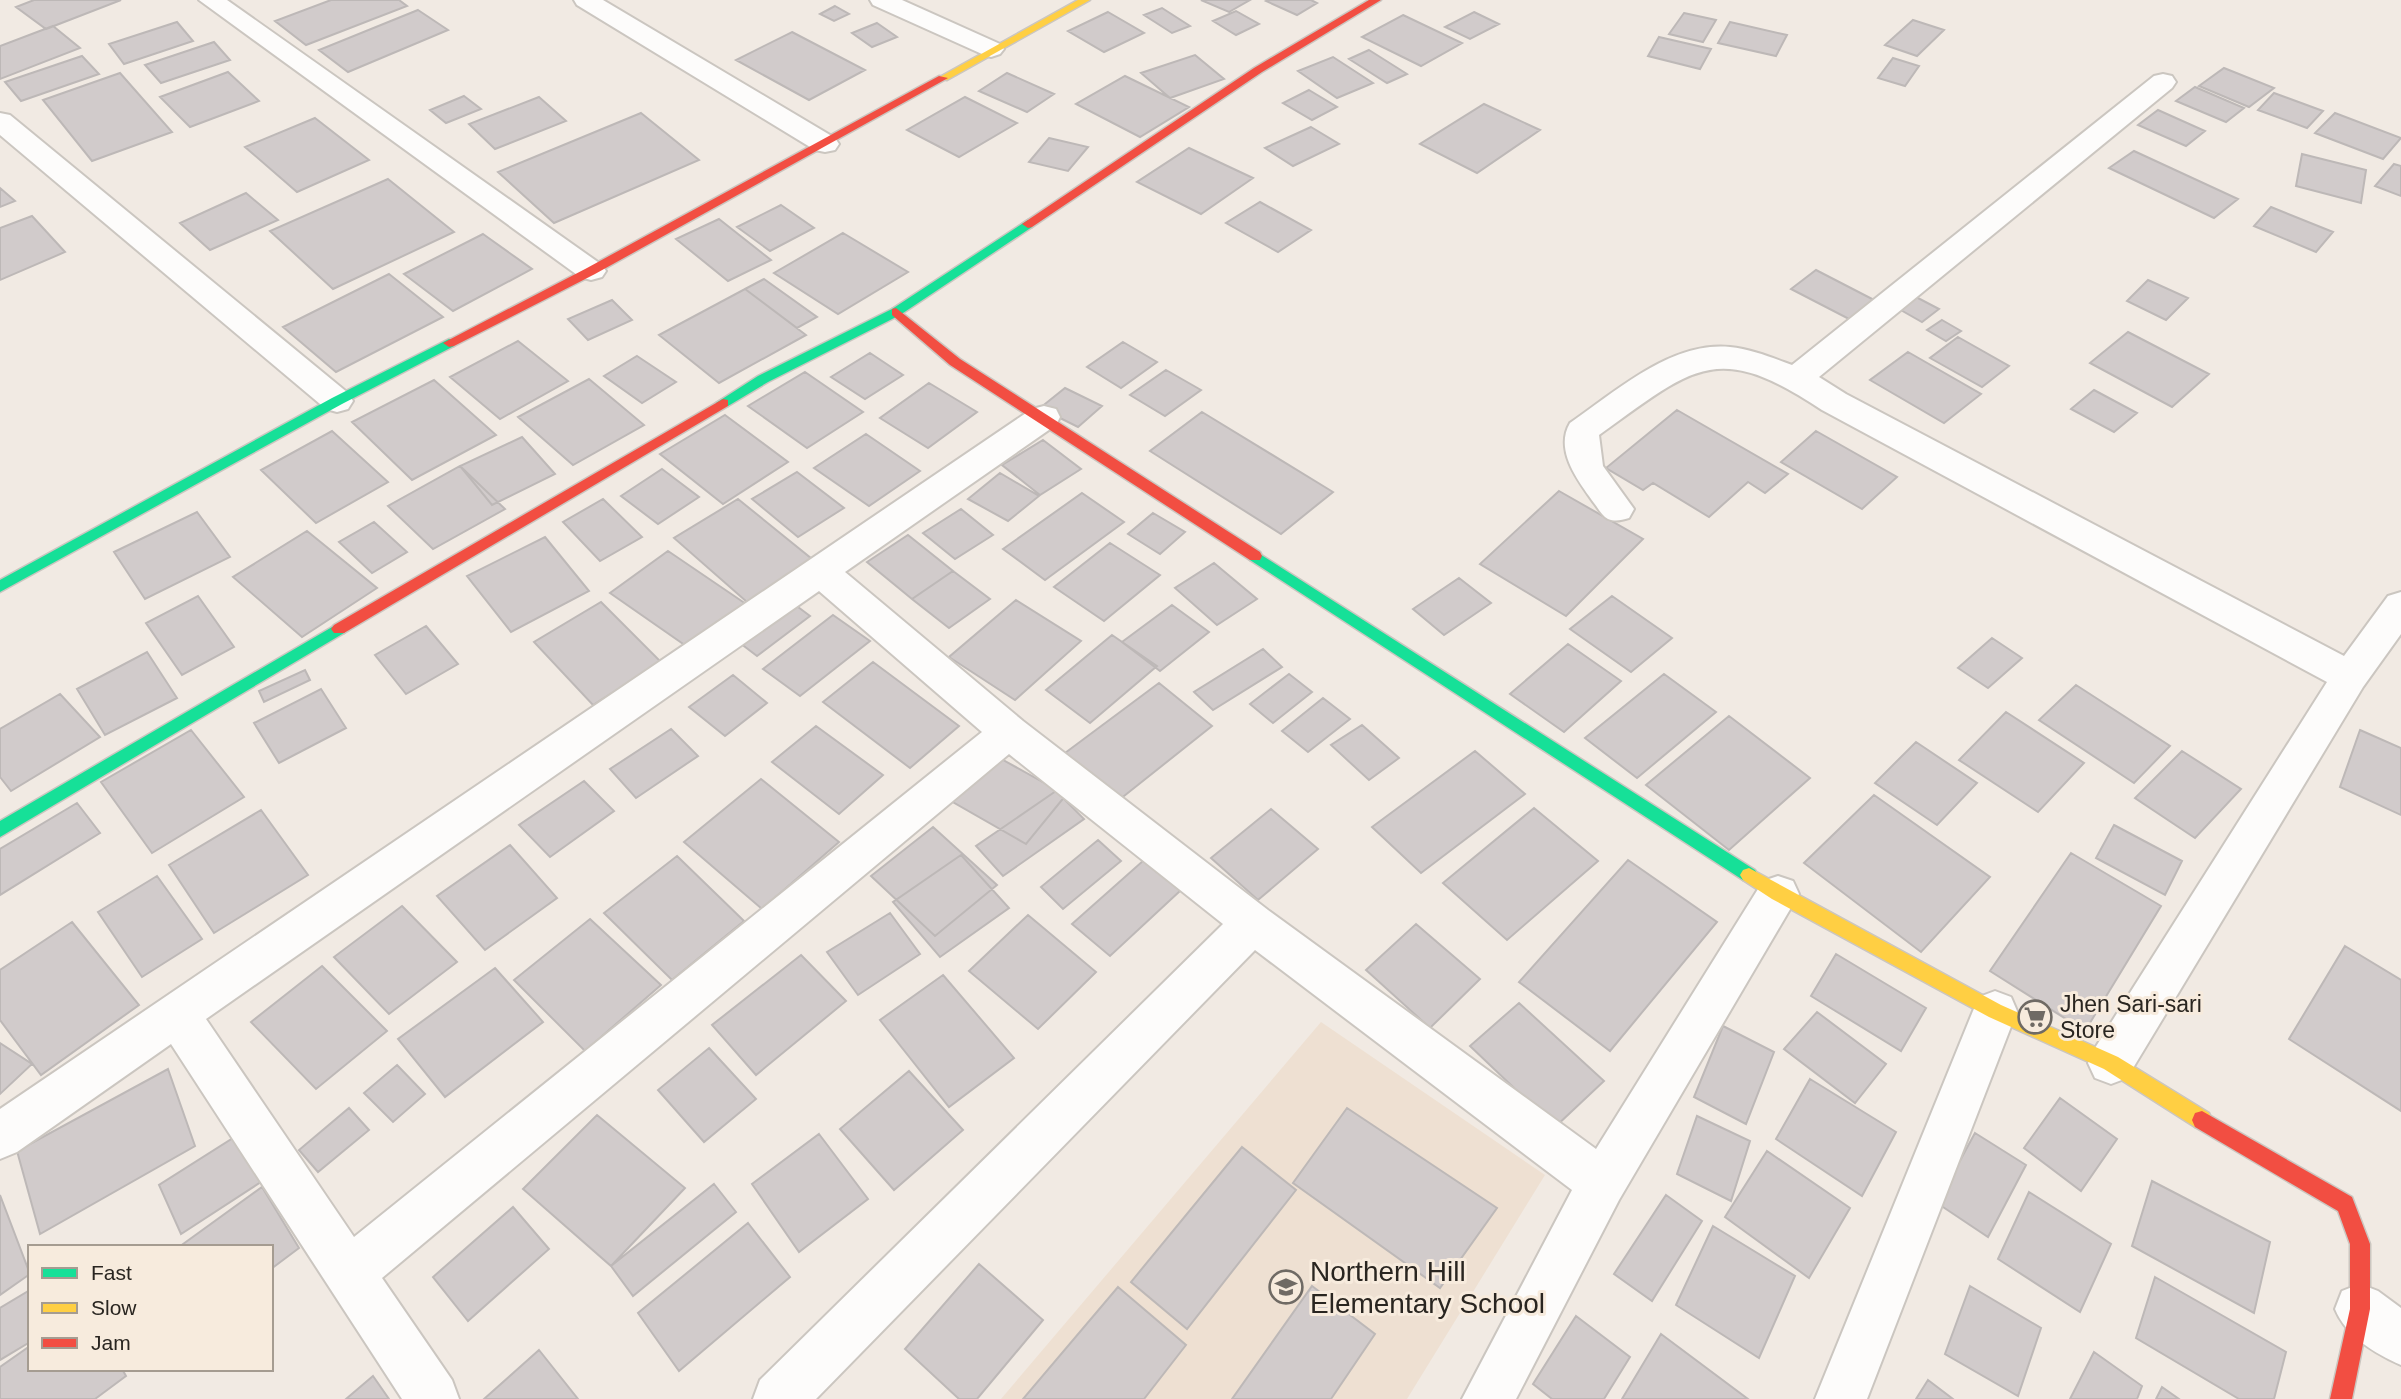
<svg xmlns="http://www.w3.org/2000/svg" width="2401" height="1399" viewBox="0 0 2401 1399" font-family="Helvetica,sans-serif">
	<style>
		.built { fill: #eee0d2 }
		.building { fill: #d1cbcb; stroke: #bdb8b7; stroke-width: 2 }
		.lines { fill: none; stroke-linecap: round; stroke-linejoin: round }
		.street-casing { stroke: #cbc6c0; stroke-width: 4 }
		.fast-casing { stroke: #cbc6c0; stroke-width: 3 }
		.slow-casing { stroke: #cbc6c0; stroke-width: 3 }
		.jam-casing { stroke: #cbc6c0; stroke-width: 3 }
		.street { fill: #fdfcfb; fill-rule: evenodd }
		.fast { fill: #16e098; fill-rule: evenodd }
		.slow { fill: #ffcf43; fill-rule: evenodd }
		.jam { fill: #f24e42; fill-rule: evenodd }
		.labels { text-anchor: middle; stroke-width: 6; stroke-linejoin: round; paint-order: stroke }
		.poi-label { font-size: 23px; fill: #292520; stroke: #f7ebdd; text-anchor: start }
		.near-poi-label { font-size: 28px; fill: #292520; stroke: #f7ebdd; text-anchor: start }
	</style>
	<rect width="100%" height="100%" fill="#f1eae3"/>
	<path class="built" d="M 1321,1022 L 1545,1175 L 1407,1399 L 1001,1399 Z"/>
	<path class="building" d="M 34,0 L 121,0 L 46,29 L 16,7 Z
		M 331,0 L 399,0 L 407,6 L 306,45 L 275,21 Z
		M 1201,0 L 1250,0 L 1229,12 Z
		M 1268,0 L 1311,0 L 1317,3 L 1297,15 L 1266,1 Z
		M 835,6 L 849,14 L 834,21 L 820,14 Z
		M 1162,8 L 1190,26 L 1172,33 L 1144,15 Z
		M 418,10 L 448,30 L 348,72 L 319,50 Z
		M 1236,11 L 1259,24 L 1236,35 L 1213,21 Z
		M 1108,12 L 1144,33 L 1104,52 L 1068,31 Z
		M 1474,12 L 1499,24 L 1470,39 L 1445,27 Z
		M 1684,13 L 1716,20 L 1703,42 L 1669,34 Z
		M 1403,15 L 1462,43 L 1421,66 L 1362,37 Z
		M 1913,20 L 1944,30 L 1917,56 L 1885,45 Z
		M 177,22 L 193,41 L 124,64 L 109,44 Z
		M 1730,22 L 1787,35 L 1776,56 L 1718,43 Z
		M 877,23 L 897,37 L 872,47 L 852,33 Z
		M 53,26 L 80,48 L 0,79 L 0,46 Z
		M 792,32 L 865,70 L 809,100 L 736,60 Z
		M 1659,37 L 1711,49 L 1700,69 L 1648,56 Z
		M 214,42 L 230,60 L 161,83 L 145,65 Z
		M 1369,50 L 1407,74 L 1387,83 L 1349,59 Z
		M 1195,55 L 1224,79 L 1170,98 L 1141,73 Z
		M 82,56 L 99,74 L 21,101 L 5,82 Z
		M 1333,57 L 1373,83 L 1337,98 L 1298,71 Z
		M 1893,58 L 1919,66 L 1905,86 L 1878,78 Z
		M 2224,68 L 2274,88 L 2249,107 L 2199,86 Z
		M 228,72 L 259,101 L 190,127 L 160,97 Z
		M 120,73 L 172,132 L 92,161 L 43,100 Z
		M 1007,73 L 1054,94 L 1027,112 L 979,91 Z
		M 1125,76 L 1189,107 L 1140,137 L 1076,104 Z
		M 2195,87 L 2244,108 L 2226,122 L 2176,101 Z
		M 1309,90 L 1337,107 L 1312,120 L 1283,103 Z
		M 2274,93 L 2323,111 L 2307,128 L 2258,110 Z
		M 464,96 L 481,109 L 446,123 L 430,110 Z
		M 539,97 L 566,121 L 495,149 L 469,124 Z
		M 965,97 L 1017,123 L 959,157 L 907,130 Z
		M 1484,104 L 1540,130 L 1477,173 L 1420,144 Z
		M 2158,110 L 2205,131 L 2186,146 L 2138,125 Z
		M 641,113 L 699,160 L 554,223 L 498,172 Z
		M 2335,113 L 2401,138 L 2383,159 L 2315,133 Z
		M 315,118 L 369,160 L 297,192 L 245,147 Z
		M 1311,127 L 1339,144 L 1293,166 L 1265,148 Z
		M 1049,138 L 1088,147 L 1068,171 L 1029,162 Z
		M 1189,148 L 1253,178 L 1201,214 L 1137,182 Z
		M 2134,151 L 2238,199 L 2214,218 L 2109,168 Z
		M 2302,154 L 2366,170 L 2361,203 L 2296,186 Z
		M 2394,164 L 2401,166 L 2401,196 L 2375,186 Z
		M 388,179 L 454,232 L 333,289 L 270,231 Z
		M 0,188 L 15,201 L 0,207 Z
		M 246,193 L 278,220 L 210,250 L 180,223 Z
		M 1260,202 L 1311,230 L 1278,252 L 1226,223 Z
		M 781,205 L 814,228 L 770,251 L 737,227 Z
		M 2271,207 L 2333,232 L 2316,252 L 2254,226 Z
		M 32,216 L 65,252 L 0,280 L 0,228 Z
		M 719,219 L 771,260 L 728,281 L 676,239 Z
		M 843,233 L 908,272 L 838,314 L 774,273 Z
		M 483,234 L 532,269 L 453,311 L 404,274 Z
		M 1816,270 L 1876,301 L 1851,320 L 1791,289 Z
		M 389,274 L 443,317 L 336,372 L 283,327 Z
		M 764,279 L 817,317 L 797,328 L 745,289 Z
		M 2148,280 L 2188,298 L 2166,320 L 2127,301 Z
		M 745,289 L 806,335 L 719,383 L 659,335 Z
		M 1916,297 L 1939,309 L 1922,322 L 1899,309 Z
		M 612,300 L 632,320 L 588,340 L 568,319 Z
		M 1942,320 L 1961,331 L 1946,341 L 1927,330 Z
		M 2128,332 L 2209,374 L 2172,407 L 2090,363 Z
		M 1958,337 L 2009,366 L 1982,387 L 1930,358 Z
		M 518,341 L 568,381 L 500,419 L 450,377 Z
		M 1123,342 L 1157,362 L 1121,388 L 1087,367 Z
		M 1908,352 L 1981,394 L 1944,423 L 1870,380 Z
		M 870,353 L 903,375 L 865,399 L 831,377 Z
		M 637,356 L 676,382 L 642,403 L 604,376 Z
		M 1166,370 L 1201,390 L 1165,416 L 1130,395 Z
		M 805,372 L 863,412 L 807,448 L 748,406 Z
		M 589,379 L 644,425 L 573,465 L 518,417 Z
		M 434,380 L 496,435 L 412,480 L 352,422 Z
		M 929,383 L 977,412 L 928,448 L 880,418 Z
		M 1065,388 L 1102,406 L 1078,427 L 1040,408 Z
		M 2094,390 L 2137,413 L 2114,432 L 2071,409 Z
		M 1677,410 L 1788,474 L 1765,493 L 1748,482 L 1709,517 L 1653,483 L 1643,490 L 1606,468 Z
		M 1202,412 L 1333,492 L 1281,534 L 1150,451 Z
		M 725,415 L 788,462 L 723,504 L 660,454 Z
		M 332,431 L 388,482 L 316,523 L 261,470 Z
		M 1816,431 L 1897,477 L 1862,509 L 1781,462 Z
		M 866,434 L 920,471 L 869,506 L 814,468 Z
		M 522,437 L 555,474 L 492,505 L 460,466 Z
		M 1043,440 L 1081,469 L 1040,495 L 1002,465 Z
		M 460,466 L 505,509 L 433,549 L 388,506 Z
		M 662,469 L 699,497 L 658,524 L 621,496 Z
		M 797,472 L 844,508 L 798,537 L 752,499 Z
		M 1000,473 L 1039,496 L 1008,521 L 968,499 Z
		M 1559,491 L 1643,539 L 1566,616 L 1480,564 Z
		M 1082,493 L 1124,522 L 1045,580 L 1003,549 Z
		M 603,499 L 642,537 L 600,561 L 563,522 Z
		M 738,499 L 812,559 L 747,602 L 674,538 Z
		M 961,509 L 993,535 L 955,559 L 923,533 Z
		M 197,512 L 230,557 L 145,599 L 114,552 Z
		M 1153,513 L 1185,532 L 1160,554 L 1128,534 Z
		M 374,522 L 407,552 L 372,573 L 339,542 Z
		M 307,531 L 377,588 L 302,637 L 233,577 Z
		M 908,535 L 953,571 L 912,599 L 867,562 Z
		M 545,537 L 589,591 L 511,632 L 467,576 Z
		M 1110,543 L 1160,575 L 1104,621 L 1054,587 Z
		M 668,551 L 746,604 L 689,648 L 610,593 Z
		M 1214,563 L 1257,599 L 1217,625 L 1175,588 Z
		M 953,571 L 990,599 L 949,628 L 912,599 Z
		M 1459,578 L 1491,603 L 1444,635 L 1413,609 Z
		M 198,596 L 234,647 L 182,675 L 146,623 Z
		M 1612,596 L 1672,638 L 1631,672 L 1570,629 Z
		M 1016,600 L 1081,641 L 1015,700 L 949,657 Z
		M 601,602 L 661,662 L 593,705 L 534,642 Z
		M 794,604 L 810,616 L 757,656 L 740,643 Z
		M 1172,605 L 1209,632 L 1160,671 L 1122,642 Z
		M 833,615 L 870,641 L 800,696 L 763,669 Z
		M 426,626 L 458,664 L 406,694 L 375,655 Z
		M 1112,635 L 1157,666 L 1090,723 L 1046,690 Z
		M 1992,638 L 2022,658 L 1988,688 L 1958,668 Z
		M 1568,644 L 1621,681 L 1564,732 L 1510,694 Z
		M 1263,649 L 1282,667 L 1213,710 L 1194,692 Z
		M 147,652 L 177,698 L 105,735 L 77,689 Z
		M 873,662 L 959,726 L 910,768 L 823,702 Z
		M 305,670 L 310,680 L 264,702 L 259,691 Z
		M 1289,674 L 1312,692 L 1273,723 L 1250,704 Z
		M 1664,674 L 1716,712 L 1637,778 L 1585,738 Z
		M 733,675 L 767,703 L 725,736 L 689,707 Z
		M 1159,683 L 1212,726 L 1119,800 L 1065,753 Z
		M 2076,685 L 2170,746 L 2134,783 L 2039,720 Z
		M 321,689 L 346,728 L 279,763 L 254,723 Z
		M 60,694 L 100,737 L 11,791 L 0,777 L 0,729 Z
		M 1323,698 L 1350,719 L 1308,752 L 1282,731 Z
		M 2006,712 L 2084,763 L 2038,812 L 1959,760 Z
		M 1729,716 L 1810,778 L 1729,850 L 1646,785 Z
		M 1362,725 L 1399,758 L 1369,780 L 1331,745 Z
		M 816,726 L 883,775 L 839,814 L 772,762 Z
		M 671,729 L 698,756 L 636,798 L 610,769 Z
		M 191,730 L 244,797 L 152,853 L 101,782 Z
		M 2360,730 L 2401,748 L 2401,815 L 2340,787 Z
		M 1916,742 L 1977,783 L 1937,825 L 1875,783 Z
		M 987,751 L 1066,795 L 1026,844 L 944,797 Z
		M 1475,751 L 1525,794 L 1421,873 L 1372,827 Z
		M 2182,751 L 2241,789 L 2195,838 L 2135,798 Z
		M 761,779 L 839,842 L 762,909 L 684,842 Z
		M 584,781 L 614,811 L 550,857 L 519,825 Z
		M 1056,791 L 1084,819 L 1003,876 L 976,846 Z
		M 1874,795 L 1990,877 L 1921,952 L 1804,863 Z
		M 77,803 L 100,833 L 0,895 L 0,849 Z
		M 1534,808 L 1598,861 L 1507,940 L 1443,883 Z
		M 1271,809 L 1318,849 L 1258,900 L 1211,858 Z
		M 261,810 L 308,875 L 214,933 L 169,865 Z
		M 2114,825 L 2182,861 L 2165,895 L 2096,858 Z
		M 933,827 L 997,885 L 935,936 L 871,876 Z
		M 1098,840 L 1121,861 L 1063,909 L 1041,887 Z
		M 510,845 L 557,898 L 485,950 L 437,896 Z
		M 2071,853 L 2161,906 L 2085,1031 L 1990,971 Z
		M 961,855 L 1009,908 L 940,957 L 893,902 Z
		M 677,856 L 744,921 L 672,980 L 604,913 Z
		M 1144,860 L 1181,890 L 1110,956 L 1072,924 Z
		M 1628,860 L 1717,922 L 1610,1051 L 1519,982 Z
		M 157,876 L 202,939 L 142,977 L 98,912 Z
		M 402,906 L 457,962 L 389,1014 L 334,957 Z
		M 890,913 L 920,954 L 858,995 L 827,952 Z
		M 1028,915 L 1096,972 L 1038,1029 L 969,971 Z
		M 590,919 L 661,985 L 585,1051 L 514,980 Z
		M 72,922 L 139,1005 L 41,1075 L 0,1020 L 0,970 Z
		M 1416,924 L 1480,979 L 1430,1028 L 1366,970 Z
		M 2345,946 L 2401,980 L 2401,1111 L 2289,1039 Z
		M 1836,954 L 1926,1008 L 1901,1051 L 1811,996 Z
		M 801,955 L 846,1001 L 756,1075 L 712,1025 Z
		M 322,966 L 387,1031 L 316,1089 L 251,1022 Z
		M 495,968 L 543,1022 L 445,1097 L 398,1039 Z
		M 943,975 L 1014,1058 L 949,1107 L 880,1020 Z
		M 1519,1003 L 1604,1081 L 1555,1127 L 1470,1046 Z
		M 1817,1012 L 1886,1064 L 1855,1103 L 1784,1049 Z
		M 1723,1026 L 1774,1052 L 1746,1124 L 1694,1097 Z
		M 0,1043 L 32,1064 L 0,1094 Z
		M 709,1048 L 756,1099 L 704,1142 L 658,1090 Z
		M 397,1065 L 425,1094 L 393,1122 L 364,1093 Z
		M 168,1069 L 195,1146 L 40,1234 L 17,1151 Z
		M 909,1071 L 963,1130 L 894,1190 L 840,1129 Z
		M 1810,1079 L 1896,1132 L 1862,1196 L 1776,1139 Z
		M 2060,1098 L 2117,1139 L 2081,1191 L 2024,1148 Z
		M 349,1108 L 369,1130 L 318,1172 L 299,1150 Z
		M 1347,1108 L 1497,1208 L 1440,1288 L 1293,1183 Z
		M 597,1115 L 685,1188 L 611,1266 L 523,1189 Z
		M 1697,1116 L 1750,1141 L 1731,1201 L 1677,1174 Z
		M 241,1133 L 264,1180 L 181,1234 L 159,1185 Z
		M 1975,1133 L 2026,1165 L 1988,1237 L 1937,1203 Z
		M 819,1134 L 868,1199 L 799,1252 L 752,1184 Z
		M 1242,1147 L 1296,1190 L 1187,1329 L 1131,1282 Z
		M 1767,1151 L 1850,1208 L 1809,1278 L 1725,1217 Z
		M 2152,1181 L 2270,1242 L 2254,1313 L 2132,1246 Z
		M 714,1184 L 736,1212 L 633,1296 L 611,1266 Z
		M 262,1187 L 299,1248 L 271,1269 L 271,1247 L 179,1247 Z
		M 2029,1192 L 2111,1244 L 2080,1312 L 1998,1259 Z
		M 0,1195 L 30,1274 L 0,1295 Z
		M 1666,1195 L 1702,1221 L 1652,1301 L 1614,1274 Z
		M 513,1207 L 549,1249 L 468,1321 L 433,1277 Z
		M 748,1223 L 790,1277 L 679,1371 L 638,1313 Z
		M 1713,1226 L 1795,1276 L 1759,1358 L 1676,1305 Z
		M 979,1264 L 1043,1320 L 977,1399 L 959,1399 L 905,1349 Z
		M 2155,1277 L 2286,1352 L 2274,1399 L 2239,1399 L 2136,1338 Z
		M 1312,1286 L 1375,1334 L 1331,1399 L 1232,1399 Z
		M 1970,1286 L 2041,1328 L 2018,1396 L 1945,1354 Z
		M 1118,1287 L 1186,1345 L 1144,1399 L 1023,1399 Z
		M 30,1290 L 30,1342 L 0,1360 L 0,1308 Z
		M 1576,1316 L 1630,1357 L 1604,1399 L 1552,1399 L 1533,1384 Z
		M 1661,1334 L 1748,1399 L 1622,1399 Z
		M 30,1346 L 30,1369 L 122,1369 L 126,1376 L 95,1399 L 0,1399 L 0,1367 Z
		M 539,1350 L 578,1399 L 484,1399 Z
		M 2094,1352 L 2142,1386 L 2137,1399 L 2070,1399 Z
		M 373,1376 L 389,1399 L 346,1399 Z
		M 1928,1380 L 1953,1399 L 1916,1399 Z
		M 2162,1387 L 2179,1399 L 2156,1399 Z"/>
	<g class="lines">
		<defs>
			<path id="street" d="M 199,0 L 227,0 L 602,265 L 606,271 L 602,277 L 591,280 L 580,277 Z
				M 574,0 L 603,0 L 835,138 L 839,144 L 835,150 L 825,152 L 815,150 L 577,5 Z
				M 870,0 L 902,0 L 1000,44 L 1004,49 L 1000,54 L 991,57 L 982,54 L 873,5 Z
				M 2163,74 L 2172,76 L 2176,82 L 2172,88 L 1819,377 L 1846,394 L 2344,656 L 2388,596 L 2401,592 L 2401,634 L 2363,687 L 2127,1078 L 2111,1084 L 2095,1078 L 2088,1063 L 2095,1048 L 2327,682 L 1822,410 C 1716,339 1693,368 1599,435 L 1603,466 L 1634,509 L 1629,518 C 1621,520 1616,522 1608,519 C 1602,516 1598,508 1594,503 C 1578,481 1554,450 1570,423 C 1615,392 1671,341 1730,347 C 1751,349 1773,358 1792,365 L 2154,76 Z
				M 0,113 L 10,115 L 348,393 L 353,401 L 348,409 L 337,412 L 326,409 L 0,135 Z
				M 1044,406 L 1056,409 L 1060,417 L 1056,425 L 845,572 L 1023,721 L 1268,910 L 1596,1149 L 1763,881 L 1778,876 L 1793,881 L 1799,894 L 1619,1200 L 1516,1399 L 1462,1399 L 1572,1190 L 1255,950 L 816,1399 L 753,1399 L 760,1380 L 1223,924 L 1009,754 L 382,1278 L 452,1380 L 459,1399 L 402,1399 L 171,1044 L 17,1152 L 0,1159 L 0,1109 L 1032,409 ZM 819,591 L 982,732 L 354,1237 L 206,1019 Z
				M 1995,991 L 2011,997 L 2017,1011 L 1867,1399 L 1815,1399 L 1973,1011 L 1979,997 Z
				M 2360,1284 L 2378,1291 L 2401,1308 L 2401,1365 C 2374,1353 2346,1336 2335,1309 L 2342,1291 Z"/>
			<path id="fast" d="M 1028,220 L 1032,221 L 1032,227 L 900,315 L 768,382 L 728,406 L 718,406 L 716,403 L 758,376 L 892,309 Z
				M 449,339 L 454,340 L 454,346 L 342,404 L 0,592 L 0,580 L 332,398 Z
				M 1255,551 L 1755,870 L 1758,875 L 1755,880 L 1749,882 L 1743,880 L 1250,560 L 1248,556 L 1250,552 Z
				M 339,623 L 344,625 L 347,629 L 344,633 L 0,837 L 0,821 Z"/>
			<path id="slow" d="M 1078,0 L 1090,0 L 947,80 L 938,78 Z
				M 1749,868 L 2001,1005 L 2118,1057 L 2209,1113 L 2212,1120 L 2209,1127 L 2202,1129 L 2195,1127 L 2104,1069 L 1989,1017 L 1772,899 L 1743,880 L 1740,875 L 1743,870 Z"/>
			<path id="jam" d="M 1369,0 L 1381,0 L 1262,72 L 1032,227 L 1028,228 L 1022,224 L 1254,68 Z
				M 939,76 L 948,78 L 595,274 L 454,346 L 449,347 L 443,343 L 587,268 Z
				M 896,308 L 960,359 L 1260,552 L 1262,556 L 1260,560 L 1250,560 L 950,365 L 892,315 L 892,309 Z
				M 723,399 L 728,400 L 728,406 L 344,633 L 334,633 L 331,629 L 334,625 Z
				M 2202,1111 L 2352,1197 L 2370,1244 L 2370,1309 L 2352,1399 L 2330,1399 L 2350,1309 L 2350,1244 L 2338,1211 L 2195,1127 L 2192,1120 L 2195,1113 Z"/>
		</defs>
		<use href="#street" class="street-casing"/>
		<use href="#fast" class="fast-casing"/>
		<use href="#slow" class="slow-casing"/>
		<use href="#jam" class="jam-casing"/>
		<use href="#street" class="street"/>
		<use href="#fast" class="fast"/>
		<use href="#slow" class="slow"/>
		<use href="#jam" class="jam"/>
	</g>
	<defs>
		<symbol id="supermarket-ring" viewBox="-11 -11 22 22"><circle r="9.5" fill="#f7ebdd" stroke="#6f6a64" stroke-width="1.5"/><path d="M-6-5.5h2.5l.6 2H6L4.5 2H-2.5L-4.4-4H-6ZM-1.5 3.2a1.3 1.3 0 1 0 .1 0ZM3 3.2a1.3 1.3 0 1 0 .1 0Z" fill="#6f6a64"/></symbol>
		<symbol id="school-ring" viewBox="-11 -11 22 22"><circle r="9.5" fill="#f7ebdd" stroke="#6f6a64" stroke-width="1.5"/><path d="M0-5L7-2L0 1L-7-2ZM-4 1L0 2.5L4 1V4Q0 6-4 4Z" fill="#6f6a64"/></symbol>
	</defs>
	<g fill-rule="evenodd">
		<use href="#supermarket-ring" x="2016" y="998" width="38" height="38"/>
		<use href="#school-ring" x="1267" y="1268" width="38" height="38"/>
	</g>
	<g class="labels">
		<g class="poi-label">
			<text x="2060" y="1012">Jhen Sari-sari<tspan x="2060" dy="26">Store</tspan></text>
		</g>
		<g class="near-poi-label">
			<text x="1310" y="1281">Northern Hill<tspan x="1310" dy="32">Elementary School</tspan></text>
		</g>
	</g>
	<rect x="28" y="1245" width="245" height="126" fill="#f7ebdd" stroke="#a59c91" stroke-width="2"/>
	<rect x="42" y="1268" width="35" height="10" fill="#16e098" stroke="#a59c91" stroke-width="2"/>
	<text x="91" y="1280" font-size="21" fill="#292520">Fast</text>
	<rect x="42" y="1303" width="35" height="10" fill="#ffcf43" stroke="#a59c91" stroke-width="2"/>
	<text x="91" y="1315" font-size="21" fill="#292520">Slow</text>
	<rect x="42" y="1338" width="35" height="10" fill="#f24e42" stroke="#a59c91" stroke-width="2"/>
	<text x="91" y="1350" font-size="21" fill="#292520">Jam</text>
</svg>
